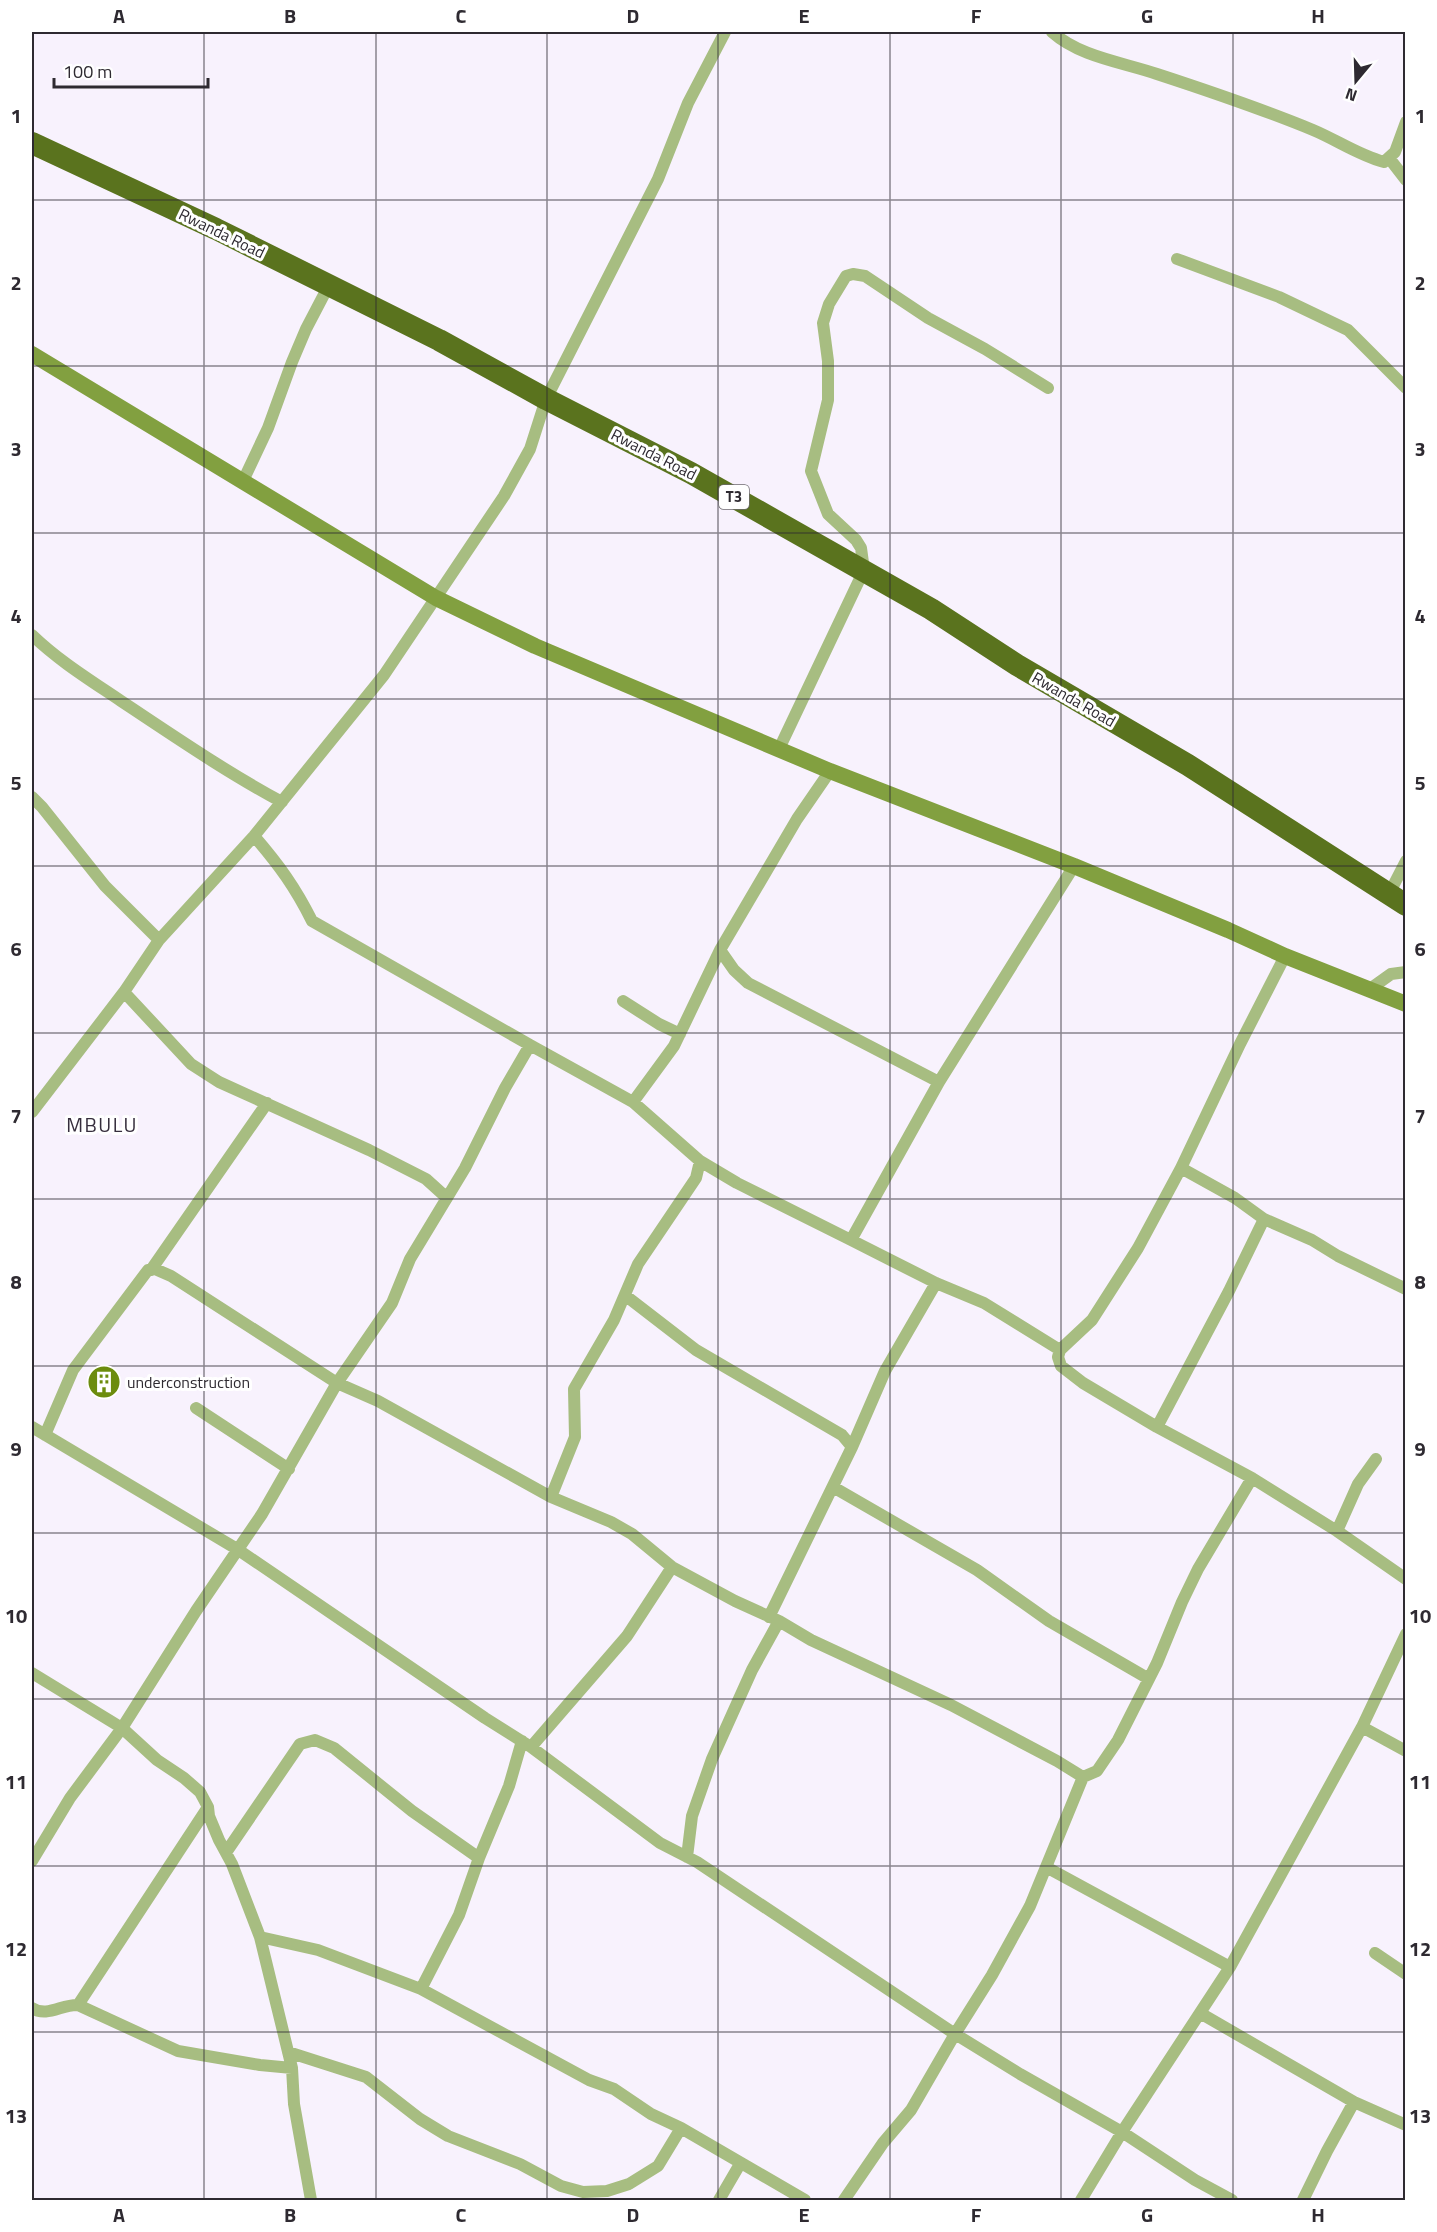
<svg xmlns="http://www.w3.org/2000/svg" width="1437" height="2232" viewBox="0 0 1437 2232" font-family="'Titillium Web',sans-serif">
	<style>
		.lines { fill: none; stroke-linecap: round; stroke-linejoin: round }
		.street { stroke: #a7bd81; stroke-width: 12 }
		.secondary { stroke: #82a040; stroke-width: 16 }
		.highway { stroke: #5a731e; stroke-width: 22 }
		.grid { fill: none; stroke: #2e2a31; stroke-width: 1.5; stroke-opacity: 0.55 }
		.labels { text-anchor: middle; stroke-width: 6; stroke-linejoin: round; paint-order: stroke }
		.shield { fill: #fff; stroke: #6d6a6f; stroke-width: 1.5 }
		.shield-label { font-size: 15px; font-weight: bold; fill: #2e2a31 }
		.street-label { font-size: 16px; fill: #2e2a31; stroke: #fff }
		.poi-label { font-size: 16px; fill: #2e2a31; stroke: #fff; text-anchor: start }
		.quarter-label { font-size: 20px; letter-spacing: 1.5px; fill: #362e3d; stroke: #fff }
		.neatline { fill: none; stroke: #2e2a31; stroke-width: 2 }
		.grid-label { font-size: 20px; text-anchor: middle; font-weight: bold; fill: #2e2a31 }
	</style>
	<rect width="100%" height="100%" fill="#f8f2fd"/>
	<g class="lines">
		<path class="street" d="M 1052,32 C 1080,57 1122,62 1157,74 C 1209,91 1262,109 1313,130 C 1337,140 1358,155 1384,162 L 1395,152 L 1406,122
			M 1389,158 L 1406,180
			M 1177,259 L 1279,297 L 1348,330 L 1406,388
			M 243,481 L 268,428 L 292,362 L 306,329 L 329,285
			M 32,635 C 59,661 90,680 121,701 C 174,736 226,772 282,802
			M 779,749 L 864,570 L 861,548 L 856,540 L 828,514 L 811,471 L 828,400 L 828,361 L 823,323 L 829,304 L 846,276 L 853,274 L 865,276 L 928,318 L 985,349 L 1048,388
			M 32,797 L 42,807 L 105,886 L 159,940
			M 254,836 C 279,865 295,887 312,921 L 530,1045
			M 1389,894 L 1406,861
			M 720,950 L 734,970 L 748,983 L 939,1082
			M 1285,956 L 1240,1044 L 1181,1168 L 1138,1248 L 1092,1320 L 1060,1350 L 1058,1357 L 1061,1366 L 1083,1383 L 1157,1427 L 1252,1478 L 1337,1531 L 1406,1579
			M 1370,989 L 1391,974 L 1406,972
			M 124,992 L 191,1064 L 219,1082 L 369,1150 L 426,1179 L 447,1198
			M 623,1001 L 659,1024 L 680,1034
			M 32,1112 L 124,992 L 159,940 L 254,836 L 384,675 L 504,496 L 530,449 L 546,399 L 658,179 L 688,103 L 725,32
			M 700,1161 L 737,1183 L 851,1240
			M 1181,1168 L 1235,1198 L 1264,1219 L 1312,1240 L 1338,1256 L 1406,1289
			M 151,1270 L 267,1103
			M 626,1296 L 696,1350 L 842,1435 L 852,1447
			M 1060,1350 L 984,1303 L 936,1283 L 851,1240 L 939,1082 L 1074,866
			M 196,1408 L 289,1469
			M 32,1427 L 237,1549 L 485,1718 L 531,1747 L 660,1843 L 697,1862 L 955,2034 L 1020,2074 L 1122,2132 L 1195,2180 L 1232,2200
			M 1157,1427 L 1229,1291 L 1264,1219
			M 45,1435 L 73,1370 L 148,1270 L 155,1269 L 171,1276 L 337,1383 L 378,1401 L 551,1497 L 611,1522 L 632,1534 L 672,1567 L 735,1601 L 779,1621 L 811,1640 L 951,1705 L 1057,1761 L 1083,1777 L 1030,1906 L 992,1975 L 955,2034 L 911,2110 L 883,2143 L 844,2200
			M 833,1487 L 977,1570 L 1049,1621 L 1149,1679
			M 551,1497 L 575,1437 L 574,1389 L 614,1320 L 638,1264 L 696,1178 L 700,1161 L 633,1102
			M 1337,1531 L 1358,1484 L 1376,1459
			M 769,1617 L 852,1447 L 885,1371 L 936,1283
			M 32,1673 L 122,1728 L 157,1760 L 184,1778 L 200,1792 L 208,1807 L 209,1816 L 219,1840 L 232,1864 L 260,1937 L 292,2068 L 294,2104 L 311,2200
			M 1362,1727 L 1406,1634
			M 531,1747 L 627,1636 L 672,1567
			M 1083,1777 L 1097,1771 L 1118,1740 L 1157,1663 L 1182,1602 L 1198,1569 L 1252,1478
			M 227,1851 L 300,1744 L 315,1740 L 334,1748 L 412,1811 L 479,1858
			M 687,1857 L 692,1816 L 712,1759 L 752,1670 L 779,1621
			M 32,1861 L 70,1798 L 122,1728 L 196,1611 L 262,1514 L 337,1383 L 392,1303 L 410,1259 L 465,1168 L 505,1088 L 530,1045 L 633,1102 L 674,1046 L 720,950 L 797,819 L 830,771
			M 1046,1867 L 1230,1967
			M 260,1937 L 318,1950 L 421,1989 L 589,2080 L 614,2089 L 651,2114 L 681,2128 L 805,2200
			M 1375,1953 L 1406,1974
			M 421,1989 L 459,1915 L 479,1858 L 509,1786 L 522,1741
			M 78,2005 L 208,1807
			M 32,2008 C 47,2018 62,2004 78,2005 L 178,2051 L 260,2065 L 292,2068
			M 1200,2013 L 1354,2102 L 1406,2125
			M 288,2052 L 366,2077 L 420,2119 L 448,2136 L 520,2164 L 561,2186 L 583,2192 L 607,2191 L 629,2184 L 658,2166 L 681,2128
			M 719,2200 L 740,2164
			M 1081,2200 L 1122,2132 L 1230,1967 L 1362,1727 L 1406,1751
			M 1303,2200 L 1327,2151 L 1354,2102"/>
		<path class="secondary" d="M 32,354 L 436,598 L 535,646 L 830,771 L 1074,866 L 1228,930 L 1285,956 L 1406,1004"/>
		<path class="highway" d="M 32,143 L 216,229 L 439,340 L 546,399 L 691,473 L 931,609 L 1017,665 L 1188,765 L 1406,905"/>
	</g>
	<path class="grid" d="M 204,32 L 204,2200M 376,32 L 376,2200M 547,32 L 547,2200M 718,32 L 718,2200M 890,32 L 890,2200M 1061,32 L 1061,2200M 1233,32 L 1233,2200M 32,200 L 1406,200M 32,366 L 1406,366M 32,533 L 1406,533M 32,699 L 1406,699M 32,866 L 1406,866M 32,1033 L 1406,1033M 32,1199 L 1406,1199M 32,1366 L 1406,1366M 32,1533 L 1406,1533M 32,1699 L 1406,1699M 32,1866 L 1406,1866M 32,2032 L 1406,2032"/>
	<defs>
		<symbol id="building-disc" viewBox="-11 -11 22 22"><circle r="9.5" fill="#6c8c0e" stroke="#fff"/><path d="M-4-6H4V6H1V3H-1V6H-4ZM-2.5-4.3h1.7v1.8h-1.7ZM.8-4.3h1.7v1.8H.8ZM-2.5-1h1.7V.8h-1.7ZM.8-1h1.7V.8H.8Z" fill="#fff"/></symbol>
	</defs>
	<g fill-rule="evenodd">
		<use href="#building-disc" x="85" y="1363" width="38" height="38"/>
	</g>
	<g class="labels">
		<rect class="shield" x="719" y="485" width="30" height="24" rx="4.5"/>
		<g class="shield-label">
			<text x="734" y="502">T3</text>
		</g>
		<g class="street-label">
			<text transform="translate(222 233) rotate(26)" y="6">Rwanda Road</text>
			<text transform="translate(654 454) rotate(27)" y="6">Rwanda Road</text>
			<text transform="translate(1074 699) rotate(30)" y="6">Rwanda Road</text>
		</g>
		<g class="poi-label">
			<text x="127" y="1388">underconstruction</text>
		</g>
		<g class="quarter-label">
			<text x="102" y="1132">MBULU</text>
		</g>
	</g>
	<rect width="1437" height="2232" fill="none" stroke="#ffffff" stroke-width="66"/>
	<g transform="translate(1356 81) rotate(199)" stroke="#ffffff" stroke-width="4.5" paint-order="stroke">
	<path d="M0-4.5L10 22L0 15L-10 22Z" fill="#2e2a31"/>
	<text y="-9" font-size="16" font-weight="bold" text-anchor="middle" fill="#2e2a31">N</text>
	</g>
	<path d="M54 78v9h154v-9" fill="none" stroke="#2e2a31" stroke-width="3"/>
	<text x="63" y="78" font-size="18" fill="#2e2a31" stroke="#ffffff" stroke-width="4.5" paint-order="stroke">100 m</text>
	<rect x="33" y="33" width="1371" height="2166" class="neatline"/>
	<g class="grid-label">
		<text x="119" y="23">A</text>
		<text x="290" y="23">B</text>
		<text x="461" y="23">C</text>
		<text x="633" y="23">D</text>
		<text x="804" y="23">E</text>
		<text x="976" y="23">F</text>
		<text x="1147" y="23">G</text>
		<text x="1318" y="23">H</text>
		<text x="16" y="123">1</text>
		<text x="1420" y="123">1</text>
		<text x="16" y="290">2</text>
		<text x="1420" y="290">2</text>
		<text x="16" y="456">3</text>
		<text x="1420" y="456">3</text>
		<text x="16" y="623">4</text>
		<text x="1420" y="623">4</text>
		<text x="16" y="790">5</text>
		<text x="1420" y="790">5</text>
		<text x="16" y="956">6</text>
		<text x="1420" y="956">6</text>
		<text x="16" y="1123">7</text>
		<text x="1420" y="1123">7</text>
		<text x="16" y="1289">8</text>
		<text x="1420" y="1289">8</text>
		<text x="16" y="1456">9</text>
		<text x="1420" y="1456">9</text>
		<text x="16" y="1623">10</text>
		<text x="1420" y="1623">10</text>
		<text x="16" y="1789">11</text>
		<text x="1420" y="1789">11</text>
		<text x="16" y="1956">12</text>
		<text x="1420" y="1956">12</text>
		<text x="16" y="2123">13</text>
		<text x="1420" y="2123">13</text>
		<text x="119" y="2222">A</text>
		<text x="290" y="2222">B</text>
		<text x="461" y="2222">C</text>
		<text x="633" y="2222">D</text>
		<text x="804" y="2222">E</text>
		<text x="976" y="2222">F</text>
		<text x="1147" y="2222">G</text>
		<text x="1318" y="2222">H</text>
	</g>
</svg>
